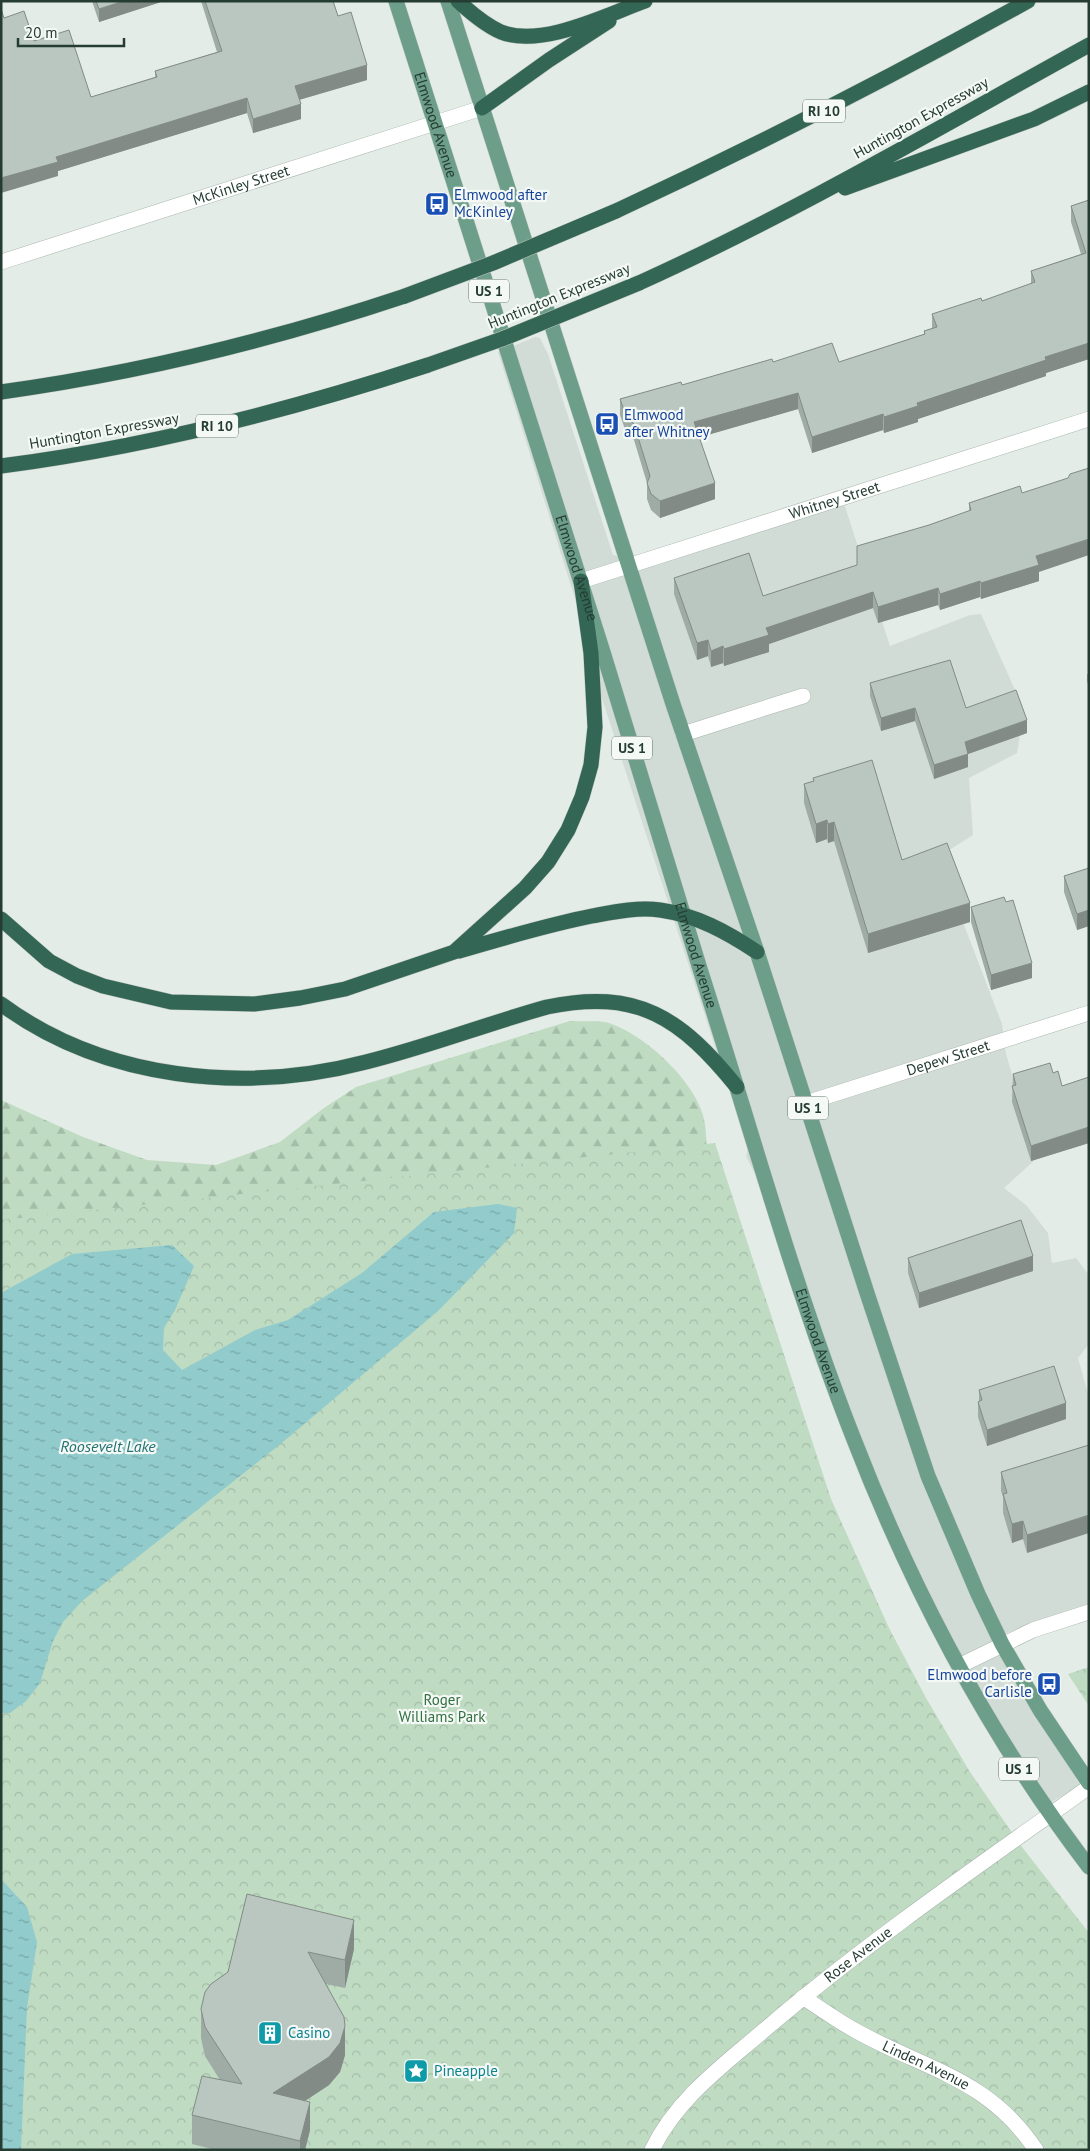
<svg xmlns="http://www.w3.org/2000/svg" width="1090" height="2151" viewBox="0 0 1090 2151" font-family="'PT Sans',sans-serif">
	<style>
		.built { fill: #d2dcd6 }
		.forest { fill: url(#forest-firs) }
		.park { fill: url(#park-crowns) }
		.water { fill: url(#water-ripples) }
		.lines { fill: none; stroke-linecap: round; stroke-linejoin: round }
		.lane-casing { stroke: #a7b4ad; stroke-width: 16 }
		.street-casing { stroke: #a7b4ad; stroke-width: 16 }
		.primary-casing { stroke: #c2c8c6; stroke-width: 16 }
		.highway-casing { stroke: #c2c8c6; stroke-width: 16 }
		.lane { stroke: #fff; stroke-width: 15 }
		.street { stroke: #fff; stroke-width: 15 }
		.primary { stroke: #6c9e8a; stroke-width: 15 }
		.highway { stroke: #336654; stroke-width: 15 }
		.highway-bridge-casing { stroke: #c2c8c6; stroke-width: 16; stroke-linecap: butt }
		.highway-bridge { stroke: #336654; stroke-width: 15 }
		.wall { fill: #9faba5 }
		.shaded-wall { fill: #828b86 }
		.building { fill: #b9c7c0; stroke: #828b86 }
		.labels { text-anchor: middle; stroke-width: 4.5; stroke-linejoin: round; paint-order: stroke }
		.shield { fill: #f4f9f6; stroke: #63756d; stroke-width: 1 }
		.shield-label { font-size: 14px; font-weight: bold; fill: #253c32 }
		.street-label { font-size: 15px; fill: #253c32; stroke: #f4f9f6 }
		.transit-label { font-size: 15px; fill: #164399; stroke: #f4f9f6; text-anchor: start }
		.park-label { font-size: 15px; fill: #326f41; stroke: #f4f9f6 }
		.culture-label { font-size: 15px; fill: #0d838f; stroke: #f4f9f6; text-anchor: start }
		.water-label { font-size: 16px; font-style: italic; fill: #247173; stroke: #f4f9f6 }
	</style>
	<defs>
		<pattern id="forest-firs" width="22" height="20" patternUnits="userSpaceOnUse" patternTransform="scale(1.25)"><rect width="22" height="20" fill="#bfdbc2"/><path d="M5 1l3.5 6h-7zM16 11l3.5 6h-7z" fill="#a4bda7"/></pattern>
		<pattern id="park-crowns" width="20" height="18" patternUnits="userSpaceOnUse" patternTransform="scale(1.25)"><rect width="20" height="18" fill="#bfdbc2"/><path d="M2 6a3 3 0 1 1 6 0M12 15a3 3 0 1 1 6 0" fill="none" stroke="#a4bda7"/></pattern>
		<pattern id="water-ripples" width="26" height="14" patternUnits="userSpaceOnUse" patternTransform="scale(1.25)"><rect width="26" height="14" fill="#91cbcc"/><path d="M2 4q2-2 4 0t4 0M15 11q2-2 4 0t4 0" fill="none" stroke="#76a6a6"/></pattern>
	</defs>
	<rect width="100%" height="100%" fill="#e4ece7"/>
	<path class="built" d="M 535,337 L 540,338 L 548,354 L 613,555 L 628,558 L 822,496 L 841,494 L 890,646 L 970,615 L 981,614 L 1024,710 L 1017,753 L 969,778 L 973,835 L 938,857 L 1002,1024 L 1006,1054 L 1037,1158 L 1004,1188 L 1026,1205 L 1048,1233 L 1052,1263 L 1076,1258 L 1089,1275 L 1089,1344 L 1078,1358 L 1089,1397 L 1089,1604 L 998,1636 L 1017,1674 L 1080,1785 L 1045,1806 L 884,1530 L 816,1362 L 756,1176 L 746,1156 L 748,1148 L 593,671 L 586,634 L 498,352 Z"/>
	<path class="forest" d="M 570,1021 C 582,1022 598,1020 609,1023 C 643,1034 686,1074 700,1107 C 708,1124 706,1147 707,1165 L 1,1293 L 1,1100 L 83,1137 L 147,1160 L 216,1165 L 280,1142 L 324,1108 L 356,1087 Z"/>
	<path class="park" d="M 715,1143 L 831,1499 L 889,1628 L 926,1698 L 970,1772 L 1022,1847 L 1089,1933 L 1089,2150 L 1,2150 L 1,1220 Z
		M 1089,1667 L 1089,1706 L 1068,1674 Z"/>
	<path class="water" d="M 498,1204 L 517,1208 L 514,1233 L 438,1311 L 278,1446 L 82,1601 L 63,1622 L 53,1641 L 40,1683 L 26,1701 L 10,1713 L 1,1713 L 1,1293 L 72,1254 L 172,1245 L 194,1266 L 175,1310 L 164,1328 L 163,1350 L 182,1370 L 255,1330 L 288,1320 L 362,1273 L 434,1212 Z
		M 1,1879 L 27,1907 L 37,1942 L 27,2008 L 21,2150 L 1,2150 Z"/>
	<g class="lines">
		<defs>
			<path id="lane" d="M 683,734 L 803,696"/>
			<g id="street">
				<path id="s1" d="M 1,262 L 482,108"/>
				<path id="s2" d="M 581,581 L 1089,419"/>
				<path id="s3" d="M 806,1103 L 1089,1013"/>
				<path d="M 959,1666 L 1033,1630 L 1089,1612"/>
				<path id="s4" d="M 803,1997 C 821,2009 839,2022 858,2032 C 927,2070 989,2079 1036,2150"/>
				<path id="s5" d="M 652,2150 C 676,2100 721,2067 762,2032 C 866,1943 978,1866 1089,1787"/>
			</g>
			<g id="primary">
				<path id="s6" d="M 396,1 C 465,218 535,435 603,652 C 636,757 667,864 700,969 C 750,1125 793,1284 853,1437 C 912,1590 989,1736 1089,1867"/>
				<path d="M 448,1 L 673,704 L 757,952 L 867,1293 L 928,1476 L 978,1594 L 1002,1644 L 1040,1710 L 1089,1783"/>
			</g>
			<path id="highway" d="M 458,1 C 471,13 485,25 501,32 C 542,48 606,15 645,1
				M 482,108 L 549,60 L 609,21
				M 845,188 L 1034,119 L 1089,92
				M 616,211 C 756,146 893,76 1028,1
				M 639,283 C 794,213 940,127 1089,45
				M 1,392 C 139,373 273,340 405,296
				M 1,466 C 147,447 288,411 428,365
				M 1,919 L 49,961 L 77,976 L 103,986 L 171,1002 L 254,1004 L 300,998 L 345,989 L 454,952 L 525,888 L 548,862 L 568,830 L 582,797 L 591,765 L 595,727 L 591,653 L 581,581
				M 459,951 C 503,938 547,925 592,916 C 614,912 637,907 660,910 C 696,915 727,932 757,952
				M 1,1004 C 104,1080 244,1094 366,1062 C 427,1047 486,1024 547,1007 C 638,988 681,1018 737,1087"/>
		</defs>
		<use href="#lane" class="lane-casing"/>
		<use href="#street" class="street-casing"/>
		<use href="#primary" class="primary-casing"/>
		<use href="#highway" class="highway-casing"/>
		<use href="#lane" class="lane"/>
		<use href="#street" class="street"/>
		<use href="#primary" class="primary"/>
		<use href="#highway" class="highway"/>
		<defs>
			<path id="highway-bridge" d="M 405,296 L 493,263 L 616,211
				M 428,365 L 502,339 L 639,283"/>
		</defs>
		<use href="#highway-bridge" class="highway-bridge-casing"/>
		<use href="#highway-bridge" class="highway-bridge"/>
	</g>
	<path class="wall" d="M 92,1 L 164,1 L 99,22 Z
		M 201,1 L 333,1 L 338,16 L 367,80 L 299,100 L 301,119 L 253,133 L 247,113 L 58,171 L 58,176 L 4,18 L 34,41 L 91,97 L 155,77 L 155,71 L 217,52 Z
		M 1089,200 L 1089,359 L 1046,373 L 1046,376 L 918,419 L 918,422 L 884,433 L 883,430 L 812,453 L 798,409 L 699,437 L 715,499 L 660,518 L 651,510 L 647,499 L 647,483 L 634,440 L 627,435 L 620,415 L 620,399 L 682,385 L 773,362 L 839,362 L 924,334 L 924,331 L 932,328 L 932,314 L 982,301 L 1031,284 L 1031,271 L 1081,254 L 1071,222 L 1071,206 Z
		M 969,503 L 1039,572 L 1039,581 L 981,599 L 980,597 L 940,610 L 938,605 L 878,623 L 873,608 L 769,644 L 769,652 L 724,666 L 723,663 L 711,667 L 708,656 L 697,660 L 674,594 L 674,578 L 763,596 L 857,565 L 929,525 L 969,511 Z
		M 1087,674 L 1089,674 L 1089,686 L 1087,682 Z
		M 870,683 L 1027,733 L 968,754 L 968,767 L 934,779 L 915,721 L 881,731 L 870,696 Z
		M 813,778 L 902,860 L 970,922 L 868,953 L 834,841 L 828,843 L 827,839 L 816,843 L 804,803 L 804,784 L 813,781 Z
		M 1089,868 L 1089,926 L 1077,930 L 1064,892 L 1064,876 Z
		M 971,907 L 1032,978 L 991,990 L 971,922 Z
		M 1013,1074 L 1062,1086 L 1089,1077 L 1089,1143 L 1031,1161 L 1012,1102 Z
		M 908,1258 L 1033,1271 L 919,1308 L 908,1273 Z
		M 979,1390 L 1066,1419 L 987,1446 L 978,1417 L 978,1402 L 979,1401 Z
		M 1089,1445 L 1027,1553 L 1023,1539 L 1012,1543 L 1003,1513 L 1003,1497 L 1001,1491 L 1001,1472 Z
		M 247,1894 L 354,1949 L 345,1988 L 326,1984 L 345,2055 L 340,2072 L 329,2085 L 305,2101 L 310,2130 L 305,2150 L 216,2150 L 192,2144 L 192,2115 L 220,2080 L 205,2056 L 201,2038 L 201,2009 L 228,1972 Z"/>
	<path class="shaded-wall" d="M 124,1 L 164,1 L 99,22 L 99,9 Z
		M 367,65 L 367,80 L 295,101 L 295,86 Z
		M 247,98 L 247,113 L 58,171 L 58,176 L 1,193 L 1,178 L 56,157 Z
		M 301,104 L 301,119 L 253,133 L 253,119 Z
		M 1089,343 L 1089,359 L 1046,373 L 1046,376 L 918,419 L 918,422 L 884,433 L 884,417 L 917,403 L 1045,357 Z
		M 798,393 L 798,409 L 694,439 L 694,422 Z
		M 883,414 L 883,430 L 812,453 L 812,437 Z
		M 715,483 L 715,499 L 660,518 L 660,501 Z
		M 1089,539 L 1089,555 L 1039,572 L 1039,581 L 981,599 L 981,583 L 1036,556 Z
		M 980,581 L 980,597 L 940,610 L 940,594 Z
		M 938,588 L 938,605 L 878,623 L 878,607 Z
		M 873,592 L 873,608 L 769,644 L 769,652 L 724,666 L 724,649 L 766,628 Z
		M 708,640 L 708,656 L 697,660 L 697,643 Z
		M 723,646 L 723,663 L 711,667 L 711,651 Z
		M 915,708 L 915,721 L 881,731 L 881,718 Z
		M 1027,720 L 1027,733 L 968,754 L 968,767 L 934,779 L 934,765 L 965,742 Z
		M 827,820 L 827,839 L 816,843 L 816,824 Z
		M 834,822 L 834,841 L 828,843 L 828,824 Z
		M 970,903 L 970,922 L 868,953 L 868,934 Z
		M 1089,910 L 1089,926 L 1077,930 L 1077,914 Z
		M 1032,963 L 1032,978 L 991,990 L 991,975 Z
		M 1089,1127 L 1089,1143 L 1031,1161 L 1031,1146 Z
		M 1033,1256 L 1033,1271 L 919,1308 L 919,1293 Z
		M 1066,1403 L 1066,1419 L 987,1446 L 987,1430 Z
		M 1089,1515 L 1089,1533 L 1027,1553 L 1027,1535 Z
		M 1023,1521 L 1023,1539 L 1012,1543 L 1012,1524 Z
		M 354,1920 L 354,1949 L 345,1988 L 345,1960 Z
		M 345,2026 L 345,2055 L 340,2072 L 329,2085 L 273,2122 L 273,2093 Z
		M 310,2102 L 310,2130 L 305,2150 L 300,2150 L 300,2141 Z"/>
	<path class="building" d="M 96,1 L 124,1 L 99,9 Z
		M 205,1 L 333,1 L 338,16 L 351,12 L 367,65 L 295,86 L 301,104 L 253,119 L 247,98 L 56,157 L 58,162 L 1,178 L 1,9 L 4,18 L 24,11 L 34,41 L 69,30 L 91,97 L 157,77 L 155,71 L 222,51 Z
		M 1089,200 L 1089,343 L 1045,357 L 1046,360 L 917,403 L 918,406 L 884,417 L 883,414 L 812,437 L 798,393 L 694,422 L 715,483 L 660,501 L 651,494 L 647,483 L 650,476 L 634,424 L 627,418 L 620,399 L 681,382 L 682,385 L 772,359 L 773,362 L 832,343 L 839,362 L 925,334 L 924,331 L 937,327 L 932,314 L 981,298 L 982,301 L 1035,282 L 1031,271 L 1086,253 L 1071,206 Z
		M 1089,468 L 1089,539 L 1036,556 L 1039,565 L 981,583 L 980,581 L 940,594 L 938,588 L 878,607 L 873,592 L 766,628 L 769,635 L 724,649 L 723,646 L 711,651 L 708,640 L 697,643 L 674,578 L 749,553 L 763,596 L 857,565 L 857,546 L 929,525 L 971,510 L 969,503 L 1020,486 L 1022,493 L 1068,478 L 1070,474 Z
		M 950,660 L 966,708 L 1016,690 L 1027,720 L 965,742 L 968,754 L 934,765 L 915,708 L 881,718 L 870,683 Z
		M 872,760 L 902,860 L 947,843 L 970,903 L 868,934 L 834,822 L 828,824 L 827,820 L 816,824 L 804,784 L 814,781 L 813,778 Z
		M 1089,868 L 1089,910 L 1077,914 L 1064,876 Z
		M 1004,897 L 1006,902 L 1013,900 L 1032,963 L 991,975 L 971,907 Z
		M 1050,1063 L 1053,1073 L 1058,1071 L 1062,1086 L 1089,1077 L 1089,1127 L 1031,1146 L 1012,1086 L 1016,1085 L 1013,1074 Z
		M 1021,1220 L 1033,1256 L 919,1293 L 908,1258 Z
		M 1054,1366 L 1066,1403 L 987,1430 L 978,1402 L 982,1400 L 979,1390 Z
		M 1089,1445 L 1089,1515 L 1027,1535 L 1023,1521 L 1012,1524 L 1003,1494 L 1007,1493 L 1001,1472 Z
		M 247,1894 L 354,1920 L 345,1960 L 308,1952 L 344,2017 L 345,2026 L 340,2043 L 329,2057 L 273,2093 L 310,2102 L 300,2141 L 192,2115 L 202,2076 L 242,2084 L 205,2027 L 201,2009 L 205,1992 L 211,1984 L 228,1972 Z"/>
	<defs>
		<symbol id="bus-square" viewBox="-11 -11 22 22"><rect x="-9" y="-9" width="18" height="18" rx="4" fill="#1a4fb4" stroke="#f4f9f6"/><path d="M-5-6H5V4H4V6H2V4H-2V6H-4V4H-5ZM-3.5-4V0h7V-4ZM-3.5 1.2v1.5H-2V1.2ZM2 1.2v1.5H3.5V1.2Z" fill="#fff"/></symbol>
		<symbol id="building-square" viewBox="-11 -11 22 22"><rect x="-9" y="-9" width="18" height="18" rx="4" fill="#0f9aa8" stroke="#f4f9f6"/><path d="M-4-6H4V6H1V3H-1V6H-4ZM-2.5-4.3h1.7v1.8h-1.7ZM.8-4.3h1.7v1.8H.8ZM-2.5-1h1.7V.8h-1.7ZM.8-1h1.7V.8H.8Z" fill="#fff"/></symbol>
		<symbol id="sight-square" viewBox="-11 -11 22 22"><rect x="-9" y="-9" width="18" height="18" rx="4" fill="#0f9aa8" stroke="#f4f9f6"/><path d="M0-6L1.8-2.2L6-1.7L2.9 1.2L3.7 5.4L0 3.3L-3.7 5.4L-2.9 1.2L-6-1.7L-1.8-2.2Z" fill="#fff"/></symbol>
	</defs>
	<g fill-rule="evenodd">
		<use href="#bus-square" x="423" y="190" width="28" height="28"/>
		<use href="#bus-square" x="593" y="410" width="28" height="28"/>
		<use href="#bus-square" x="1035" y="1670" width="28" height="28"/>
		<use href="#building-square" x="256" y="2019" width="28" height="28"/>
		<use href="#sight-square" x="402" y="2057" width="28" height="28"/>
	</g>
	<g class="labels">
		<g class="shield">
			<rect x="803" y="99.5" width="42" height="23" rx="4"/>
			<rect x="469" y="279.5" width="40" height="23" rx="4"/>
			<rect x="196" y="414.5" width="42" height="23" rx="4"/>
			<rect x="612" y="736.5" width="40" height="23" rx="4"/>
			<rect x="788" y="1096.5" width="40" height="23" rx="4"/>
			<rect x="999" y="1757.5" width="40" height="23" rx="4"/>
		</g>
		<g class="shield-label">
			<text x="824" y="116">RI 10</text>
			<text x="489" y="296">US 1</text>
			<text x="217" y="431">RI 10</text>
			<text x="632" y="753">US 1</text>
			<text x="808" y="1113">US 1</text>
			<text x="1019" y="1774">US 1</text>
		</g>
		<g class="street-label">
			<text transform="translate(921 118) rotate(-29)" y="5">Huntington Expressway</text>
			<text dy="5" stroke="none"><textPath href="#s6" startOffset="130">Elmwood Avenue</textPath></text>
			<text dy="5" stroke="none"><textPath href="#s1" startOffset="252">McKinley Street</textPath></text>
			<text transform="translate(559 296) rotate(-22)" y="5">Huntington Expressway</text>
			<text transform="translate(104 431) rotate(-10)" y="5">Huntington Expressway</text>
			<text dy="5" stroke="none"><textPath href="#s2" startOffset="266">Whitney Street</textPath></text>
			<text dy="5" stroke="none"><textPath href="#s6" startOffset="595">Elmwood Avenue</textPath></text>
			<text dy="5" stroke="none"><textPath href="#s6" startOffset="1000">Elmwood Avenue</textPath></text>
			<text dy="5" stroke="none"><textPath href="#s3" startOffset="149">Depew Street</textPath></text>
			<text dy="5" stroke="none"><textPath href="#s6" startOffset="1405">Elmwood Avenue</textPath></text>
			<text dy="5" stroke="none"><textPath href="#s5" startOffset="286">Rose Avenue</textPath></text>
			<text dy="5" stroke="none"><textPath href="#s4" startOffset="141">Linden Avenue</textPath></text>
		</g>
		<g class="transit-label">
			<text x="454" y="200">Elmwood after<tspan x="454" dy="17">McKinley</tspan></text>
			<text x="624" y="420">Elmwood<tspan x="624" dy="17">after Whitney</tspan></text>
			<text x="1032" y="1680" text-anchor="end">Elmwood before<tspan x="1032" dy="17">Carlisle</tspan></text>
		</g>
		<g class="park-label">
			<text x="442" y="1705">Roger<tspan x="442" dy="17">Williams Park</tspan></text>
		</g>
		<g class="culture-label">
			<text x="288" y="2038">Casino</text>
			<text x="434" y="2076">Pineapple</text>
		</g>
		<g class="water-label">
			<text x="108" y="1452">Roosevelt Lake</text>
		</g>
	</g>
	<rect width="1090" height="2151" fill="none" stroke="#253c32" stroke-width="5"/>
	<path d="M18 38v8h106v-8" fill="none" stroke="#253c32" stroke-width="2.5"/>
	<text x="25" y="38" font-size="15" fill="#253c32" stroke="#f4f9f6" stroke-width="4" paint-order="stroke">20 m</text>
</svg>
